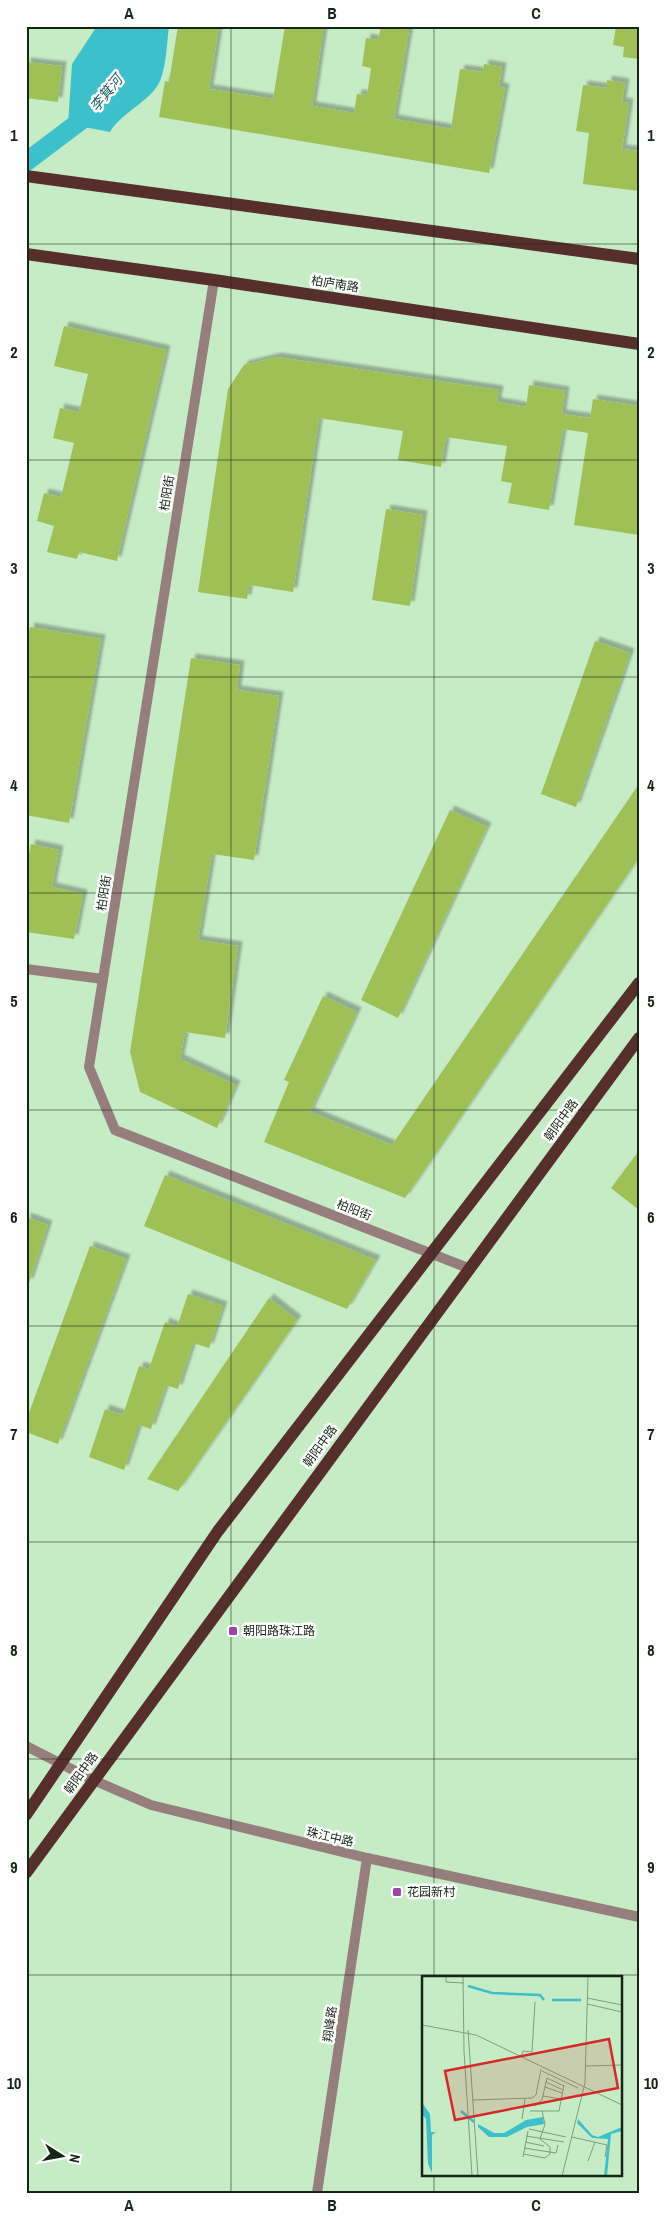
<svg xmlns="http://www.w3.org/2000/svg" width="665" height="2219" viewBox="0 0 665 2219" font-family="'Archivo Narrow','Noto Sans SC',sans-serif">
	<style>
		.water { fill: #3bc0cc }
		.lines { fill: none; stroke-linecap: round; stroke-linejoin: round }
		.canal { stroke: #3bc0cc; stroke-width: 19 }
		.building { fill: #9fc055; filter: url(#shadow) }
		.minor { stroke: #967e7c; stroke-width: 10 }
		.tertiary { stroke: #967e7c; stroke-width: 10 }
		.primary { stroke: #562f2d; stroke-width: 12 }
		.grid { fill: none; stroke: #172517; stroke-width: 1; stroke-opacity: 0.55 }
		.poi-dot { fill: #a142ab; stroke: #fff; stroke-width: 2 }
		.labels { text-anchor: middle; stroke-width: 5; stroke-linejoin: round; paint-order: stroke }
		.street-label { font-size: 12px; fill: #172517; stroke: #fff }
		.poi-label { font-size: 12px; fill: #172517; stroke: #fff; text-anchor: start }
		.water-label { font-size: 14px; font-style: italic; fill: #165e65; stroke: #fff }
		.inset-river { fill: none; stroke: #3bc0cc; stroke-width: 2.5 }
		.inset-road { fill: none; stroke: #809c7f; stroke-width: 1 }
		.view { fill: #d62828; fill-opacity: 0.15; stroke: #d62828; stroke-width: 2.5 }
		.inset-edge { fill: none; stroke: #172517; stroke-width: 2.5 }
		.neatline { fill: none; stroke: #172517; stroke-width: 2 }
		.grid-label { font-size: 16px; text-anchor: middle; font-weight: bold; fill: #172517 }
	</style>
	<defs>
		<filter id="shadow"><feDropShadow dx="4.5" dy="-4.5" stdDeviation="1" flood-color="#0004"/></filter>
	</defs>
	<rect width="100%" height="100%" fill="#c6ecc5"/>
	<path class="water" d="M 97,26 L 169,26 C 167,42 166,70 159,83 C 149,102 121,113 110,132 L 68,124 L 72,64 Z"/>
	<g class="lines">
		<path class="canal" d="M 26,162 L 95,110"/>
	</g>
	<path class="building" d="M 178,26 L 219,26 L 209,89 L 273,99 L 285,26 L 324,26 L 312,106 L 354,113 L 357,94 L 367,95 L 371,68 L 362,66 L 366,38 L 378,40 L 381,26 L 409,30 L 394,119 L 451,129 L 460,69 L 483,72 L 484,64 L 502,67 L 499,87 L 505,88 L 489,173 L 159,117 L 165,81 L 169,82 Z
		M 616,26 L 639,26 L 639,59 L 623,57 L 624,47 L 613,45 Z
		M 26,62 L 62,66 L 58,102 L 26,98 Z
		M 607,80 L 625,83 L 622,102 L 629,103 L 622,149 L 639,151 L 639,191 L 583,184 L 589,133 L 576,131 L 583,85 L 607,88 Z
		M 64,326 L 166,350 L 117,561 L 79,552 L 77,559 L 47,552 L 54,526 L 37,521 L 44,493 L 61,497 L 74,443 L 53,438 L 60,408 L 79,412 L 88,374 L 54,366 Z
		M 277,357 L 499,390 L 497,402 L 526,407 L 529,385 L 565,391 L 562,414 L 590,418 L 593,399 L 639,406 L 639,535 L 574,525 L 588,433 L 563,429 L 549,510 L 508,503 L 512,483 L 501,481 L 507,446 L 446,437 L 441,467 L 398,460 L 403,431 L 319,418 L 293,592 L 249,585 L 247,599 L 198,592 L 228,389 L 244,365 Z
		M 386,509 L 423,515 L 410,606 L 372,600 Z
		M 30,627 L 101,639 L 69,823 L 26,815 L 26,648 Z
		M 595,641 L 630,653 L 576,807 L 541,794 Z
		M 191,658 L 240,665 L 237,690 L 279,696 L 254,860 L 212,854 L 198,940 L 238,946 L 225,1038 L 185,1032 L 180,1059 L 236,1085 L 217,1128 L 140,1092 L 130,1052 Z
		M 639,784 L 639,857 L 405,1198 L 264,1142 L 289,1082 L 284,1080 L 323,996 L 357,1012 L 310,1112 L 392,1145 Z
		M 450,810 L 487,827 L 398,1018 L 361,1000 Z
		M 31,844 L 59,850 L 52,887 L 83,894 L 74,939 L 26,932 L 26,867 Z
		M 639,1151 L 639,1210 L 611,1188 Z
		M 165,1175 L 376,1260 L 347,1309 L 144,1226 Z
		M 26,1217 L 48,1225 L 29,1283 L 26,1282 Z
		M 90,1246 L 126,1259 L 58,1444 L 26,1432 L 26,1421 Z
		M 188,1294 L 223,1306 L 209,1348 L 193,1343 L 178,1389 L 166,1385 L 151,1429 L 139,1425 L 124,1470 L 89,1457 L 105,1409 L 123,1415 L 139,1366 L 149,1369 L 165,1322 L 177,1327 Z
		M 269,1298 L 297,1320 L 178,1491 L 147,1479 Z"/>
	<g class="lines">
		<path class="minor" d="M 26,969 L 103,979
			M 317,2193 L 367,1858"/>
		<path class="tertiary" d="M 214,280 L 89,1067 L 115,1130 L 468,1268
			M 26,1746 L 93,1780 L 151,1805 L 367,1858 L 639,1917"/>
		<path class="primary" d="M 26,176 L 639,259
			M 26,254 L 214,280 L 639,344
			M 26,1815 L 218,1531 L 639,983
			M 26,1873 L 639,1038"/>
	</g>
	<path class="grid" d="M 231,26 L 231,2193M 434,26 L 434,1978M 26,244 L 639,244M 26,460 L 639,460M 26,677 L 639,677M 26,893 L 639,893M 26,1110 L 639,1110M 26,1326 L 639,1326M 26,1542 L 639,1542M 26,1759 L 639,1759M 26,1975 L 639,1975M 434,2175 L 434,2193"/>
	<g class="poi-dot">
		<rect x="228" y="1626" width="10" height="10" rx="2.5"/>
		<rect x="392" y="1887" width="10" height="10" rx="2.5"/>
	</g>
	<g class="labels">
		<g class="street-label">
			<text transform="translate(335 284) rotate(9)" y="4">柏庐南路</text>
			<text transform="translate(167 493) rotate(-81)" y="4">柏阳街</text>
			<text transform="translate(104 893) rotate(-81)" y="4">柏阳街</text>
			<text transform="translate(561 1120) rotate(-54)" y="4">朝阳中路</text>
			<text transform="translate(354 1210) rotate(21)" y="4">柏阳街</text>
			<text transform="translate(320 1446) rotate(-54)" y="4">朝阳中路</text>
			<text transform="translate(81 1773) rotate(-54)" y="4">朝阳中路</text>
			<text transform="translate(330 1837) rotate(13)" y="4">珠江中路</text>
			<text transform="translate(330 2024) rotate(-82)" y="4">翔峰路</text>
		</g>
		<g class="poi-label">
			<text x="243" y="1635">朝阳路珠江路</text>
			<text x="407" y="1896">花园新村</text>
		</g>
		<g class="water-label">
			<text transform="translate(106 93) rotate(-51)" y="5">李箕河</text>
		</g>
	</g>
	<g transform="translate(422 1976)">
		<rect width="200" height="200" fill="#c6ecc5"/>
		<path d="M 0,105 L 1,128 L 8,138 L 9,156 L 14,156 L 10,159 L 10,197 L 6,188 L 4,143 L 0,138 ZM 121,141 L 122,148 L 105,151 L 85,161 L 67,161 L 56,151 L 56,148 L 72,157 L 82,157 L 104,144 ZM 156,143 L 170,159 L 176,161 L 200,151 L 200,155 L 189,158 L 185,200 L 182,200 L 186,163 L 170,162 L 155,147 Z" fill="#3bc0cc"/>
		<path class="inset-river" d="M 46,10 L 70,17 L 118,19 L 122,24M 130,24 L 159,24M 39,135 L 52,146"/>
		<path class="inset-road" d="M 24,0 L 24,6 L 42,7M 41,0 L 42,75 L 50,200M 165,22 L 200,29M 165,28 L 200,36M 0,49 L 54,59 L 200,129M 46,54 L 56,200M 99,81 L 101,75 L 110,76 L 113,26M 164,90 L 200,89M 120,95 L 156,112M 124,106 L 141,114M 123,111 L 140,117M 121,120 L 139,123M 51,124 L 110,122 L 114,119 L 119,93M 104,130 L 114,129 L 120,124 L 125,102 L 142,110M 108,135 L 137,135 L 142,109M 100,143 L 103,123M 107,153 L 144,161M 104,160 L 142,166M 150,161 L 185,169 L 183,181M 103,166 L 122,170M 102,172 L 134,177 L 136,169M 101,178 L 123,182 L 128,178 L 128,171 L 118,163 L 123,148 L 120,135M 101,181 L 106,155M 166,185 L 173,166M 140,200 L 163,107 L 166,0"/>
		<path class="view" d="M 187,63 L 196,112 L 33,144 L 23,95 Z"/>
		<rect width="200" height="200" class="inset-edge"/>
	</g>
	<rect width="665" height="2219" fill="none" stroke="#ffffff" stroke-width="55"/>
	<g transform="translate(62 2156) rotate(101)" stroke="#ffffff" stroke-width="4" paint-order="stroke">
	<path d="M0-4L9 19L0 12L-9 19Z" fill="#172517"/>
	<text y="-8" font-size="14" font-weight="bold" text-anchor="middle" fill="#172517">N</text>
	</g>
	<rect x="28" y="28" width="610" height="2164" class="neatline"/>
	<g class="grid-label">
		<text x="129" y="19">A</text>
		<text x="332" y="19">B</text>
		<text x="536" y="19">C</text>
		<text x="14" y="141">1</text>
		<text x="651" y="141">1</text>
		<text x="14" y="358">2</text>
		<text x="651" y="358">2</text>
		<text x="14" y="574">3</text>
		<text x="651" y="574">3</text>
		<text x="14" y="791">4</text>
		<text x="651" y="791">4</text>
		<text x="14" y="1007">5</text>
		<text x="651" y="1007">5</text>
		<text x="14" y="1223">6</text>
		<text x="651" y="1223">6</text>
		<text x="14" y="1440">7</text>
		<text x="651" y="1440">7</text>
		<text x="14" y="1656">8</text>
		<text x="651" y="1656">8</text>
		<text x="14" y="1873">9</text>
		<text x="651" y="1873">9</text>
		<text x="14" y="2089">10</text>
		<text x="651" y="2089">10</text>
		<text x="129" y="2211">A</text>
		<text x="332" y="2211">B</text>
		<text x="536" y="2211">C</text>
	</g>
</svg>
